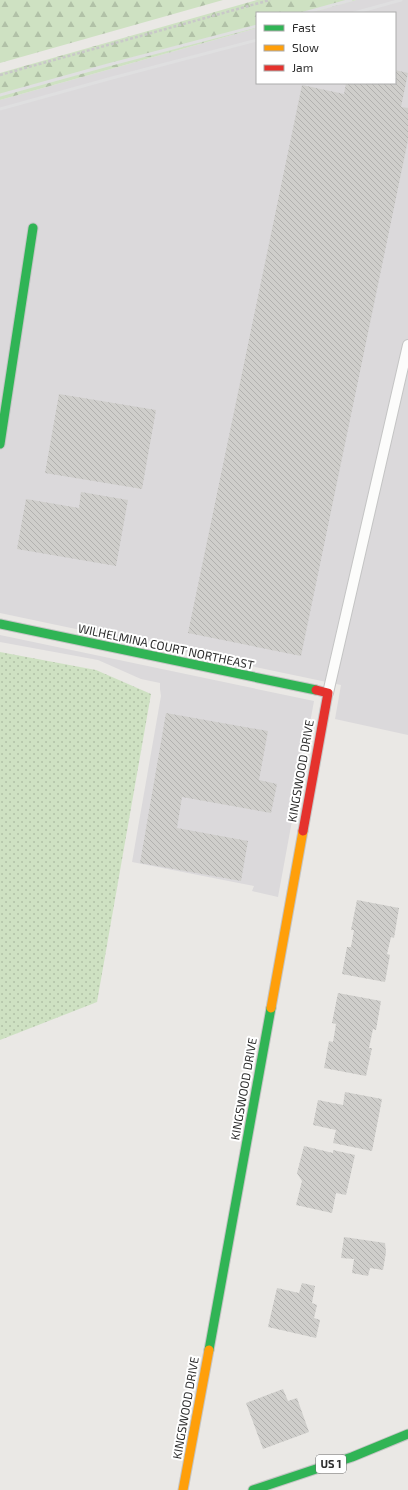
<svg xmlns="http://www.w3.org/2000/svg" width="408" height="1490" viewBox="0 0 408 1490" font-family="'Exo 2',sans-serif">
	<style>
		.industrial { fill: #dbd9db }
		.grass { fill: url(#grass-dots) }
		.forest { fill: url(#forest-firs) }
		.building { fill: url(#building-back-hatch) }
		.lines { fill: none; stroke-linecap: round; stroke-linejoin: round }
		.lane-casing { stroke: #c4c4c4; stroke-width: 12 }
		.fast-casing { stroke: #c4c4c4; stroke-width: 11 }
		.slow-casing { stroke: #c4c4c4; stroke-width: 11 }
		.jam-casing { stroke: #c4c4c4; stroke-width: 11 }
		.path { stroke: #c8c8c8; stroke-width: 2.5; stroke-dasharray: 3 2; stroke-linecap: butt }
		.lane { stroke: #fcfcfb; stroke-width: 10 }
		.fast { stroke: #30b455; stroke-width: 9 }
		.slow { stroke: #ff9f0a; stroke-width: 9 }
		.jam { stroke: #e5322d; stroke-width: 9 }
		.rail { stroke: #dfdfe0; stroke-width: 3 }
		.labels { text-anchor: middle; stroke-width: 4; stroke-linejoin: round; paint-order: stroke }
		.shield { fill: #fff; stroke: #6c6c6c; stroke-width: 1 }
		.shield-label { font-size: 11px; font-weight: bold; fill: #2d2d2d }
		.street-label { font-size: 12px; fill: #2d2d2d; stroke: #fff }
	</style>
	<defs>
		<pattern id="grass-dots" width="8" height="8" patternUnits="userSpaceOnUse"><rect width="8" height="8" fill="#cee1c2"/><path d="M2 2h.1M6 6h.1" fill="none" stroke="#b1c1a7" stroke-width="1.8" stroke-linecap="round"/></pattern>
		<pattern id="forest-firs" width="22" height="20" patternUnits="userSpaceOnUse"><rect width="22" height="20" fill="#cee1c2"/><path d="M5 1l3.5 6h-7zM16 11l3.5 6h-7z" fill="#b1c1a7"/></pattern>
		<pattern id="building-back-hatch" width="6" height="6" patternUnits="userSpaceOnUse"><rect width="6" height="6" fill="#cfcecb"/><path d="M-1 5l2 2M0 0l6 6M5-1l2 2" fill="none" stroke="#b2b1af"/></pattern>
	</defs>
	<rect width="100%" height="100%" fill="#eae8e5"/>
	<path class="industrial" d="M 356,0 L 408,0 L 408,735 L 335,719 L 341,685 L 0,613 L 0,100 L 257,28 L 257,83 L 395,83 L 395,13 L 310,13 Z
		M 0,635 L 314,701 L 278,897 L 252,891 L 254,886 L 132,862 L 161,696 L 160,689 L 160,683 L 141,679 L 98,660 L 0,642 Z"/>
	<path class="grass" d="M 0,652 L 96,670 L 151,694 L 97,1002 L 0,1040 Z"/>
	<path class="forest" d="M 0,0 L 223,0 L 0,63 Z
		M 257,0 L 356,0 L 310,13 L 257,13 L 257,28 L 0,100 L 0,73 Z"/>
	<path class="building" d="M 395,70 L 408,73 L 401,107 L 408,108 L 408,140 L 301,656 L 188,633 L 302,85 L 344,94 L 346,83 L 395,83 Z
		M 59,394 L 156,410 L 142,489 L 45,473 Z
		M 81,492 L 128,500 L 116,566 L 17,549 L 26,499 L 79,508 Z
		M 166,713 L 268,731 L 259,780 L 277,784 L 271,813 L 182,797 L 177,828 L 248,841 L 241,881 L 140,863 Z
		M 357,900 L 399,908 L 394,938 L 391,937 L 387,954 L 390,955 L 385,982 L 342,974 L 347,947 L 351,947 L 354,930 L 351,930 Z
		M 338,993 L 381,1001 L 376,1030 L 373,1029 L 369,1048 L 372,1048 L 366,1076 L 324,1068 L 329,1041 L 333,1042 L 336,1024 L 332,1023 Z
		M 345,1092 L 382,1099 L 372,1151 L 333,1143 L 336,1130 L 313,1125 L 318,1100 L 343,1105 Z
		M 304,1146 L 333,1153 L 333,1150 L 355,1155 L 346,1195 L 336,1193 L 332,1213 L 296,1205 L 302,1181 L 297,1173 Z
		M 344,1237 L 385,1243 L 386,1252 L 383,1270 L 370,1268 L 368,1276 L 352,1273 L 354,1259 L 341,1258 Z
		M 302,1283 L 315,1286 L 312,1303 L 317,1305 L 314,1318 L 320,1320 L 316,1338 L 268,1327 L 277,1288 L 299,1293 Z
		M 283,1389 L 288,1401 L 297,1398 L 309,1432 L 263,1449 L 246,1403 Z"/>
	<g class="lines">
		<defs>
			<path id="lane" d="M 328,693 L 408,345"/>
			<path id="fast" d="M 0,444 L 33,228
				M 0,624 L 316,690
				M 209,1350 L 271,1008
				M 253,1490 L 352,1457 L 408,1434"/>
			<path id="slow" d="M 271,1008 L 303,831
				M 183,1490 L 209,1350"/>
			<path id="jam" d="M 303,831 L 328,693 L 316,690"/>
		</defs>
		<use href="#lane" class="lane-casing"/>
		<use href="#fast" class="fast-casing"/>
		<use href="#slow" class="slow-casing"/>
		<use href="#jam" class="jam-casing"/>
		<path class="path" d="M 0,75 L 270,0"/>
		<use href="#lane" class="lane"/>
		<use href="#fast" class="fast"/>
		<use href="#slow" class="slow"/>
		<use href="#jam" class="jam"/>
		<path class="rail" d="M 304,13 L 351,0
			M 354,13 L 401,0
			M 0,95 L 108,65 L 257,26
			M 0,109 L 112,78 L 257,40"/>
	</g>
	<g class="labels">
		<rect class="shield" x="316" y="1455" width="30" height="18" rx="3"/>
		<g class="shield-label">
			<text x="331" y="1468">US 1</text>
		</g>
		<g class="street-label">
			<text transform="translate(166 647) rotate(12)" y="4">WILHELMINA COURT NORTHEAST</text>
			<text transform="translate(301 771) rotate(-80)" y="4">KINGSWOOD DRIVE</text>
			<text transform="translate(244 1089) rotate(-80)" y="4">KINGSWOOD DRIVE</text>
			<text transform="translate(186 1408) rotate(-80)" y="4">KINGSWOOD DRIVE</text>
		</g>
	</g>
	<rect x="256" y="12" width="140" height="72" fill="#ffffff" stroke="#ababab"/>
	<rect x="264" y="25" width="20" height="6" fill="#30b455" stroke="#ababab"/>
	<text x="292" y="32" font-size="12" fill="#2d2d2d">Fast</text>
	<rect x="264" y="45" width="20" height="6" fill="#ff9f0a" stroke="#ababab"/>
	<text x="292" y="52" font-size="12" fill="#2d2d2d">Slow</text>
	<rect x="264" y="65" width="20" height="6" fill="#e5322d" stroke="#ababab"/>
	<text x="292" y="72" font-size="12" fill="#2d2d2d">Jam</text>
</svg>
